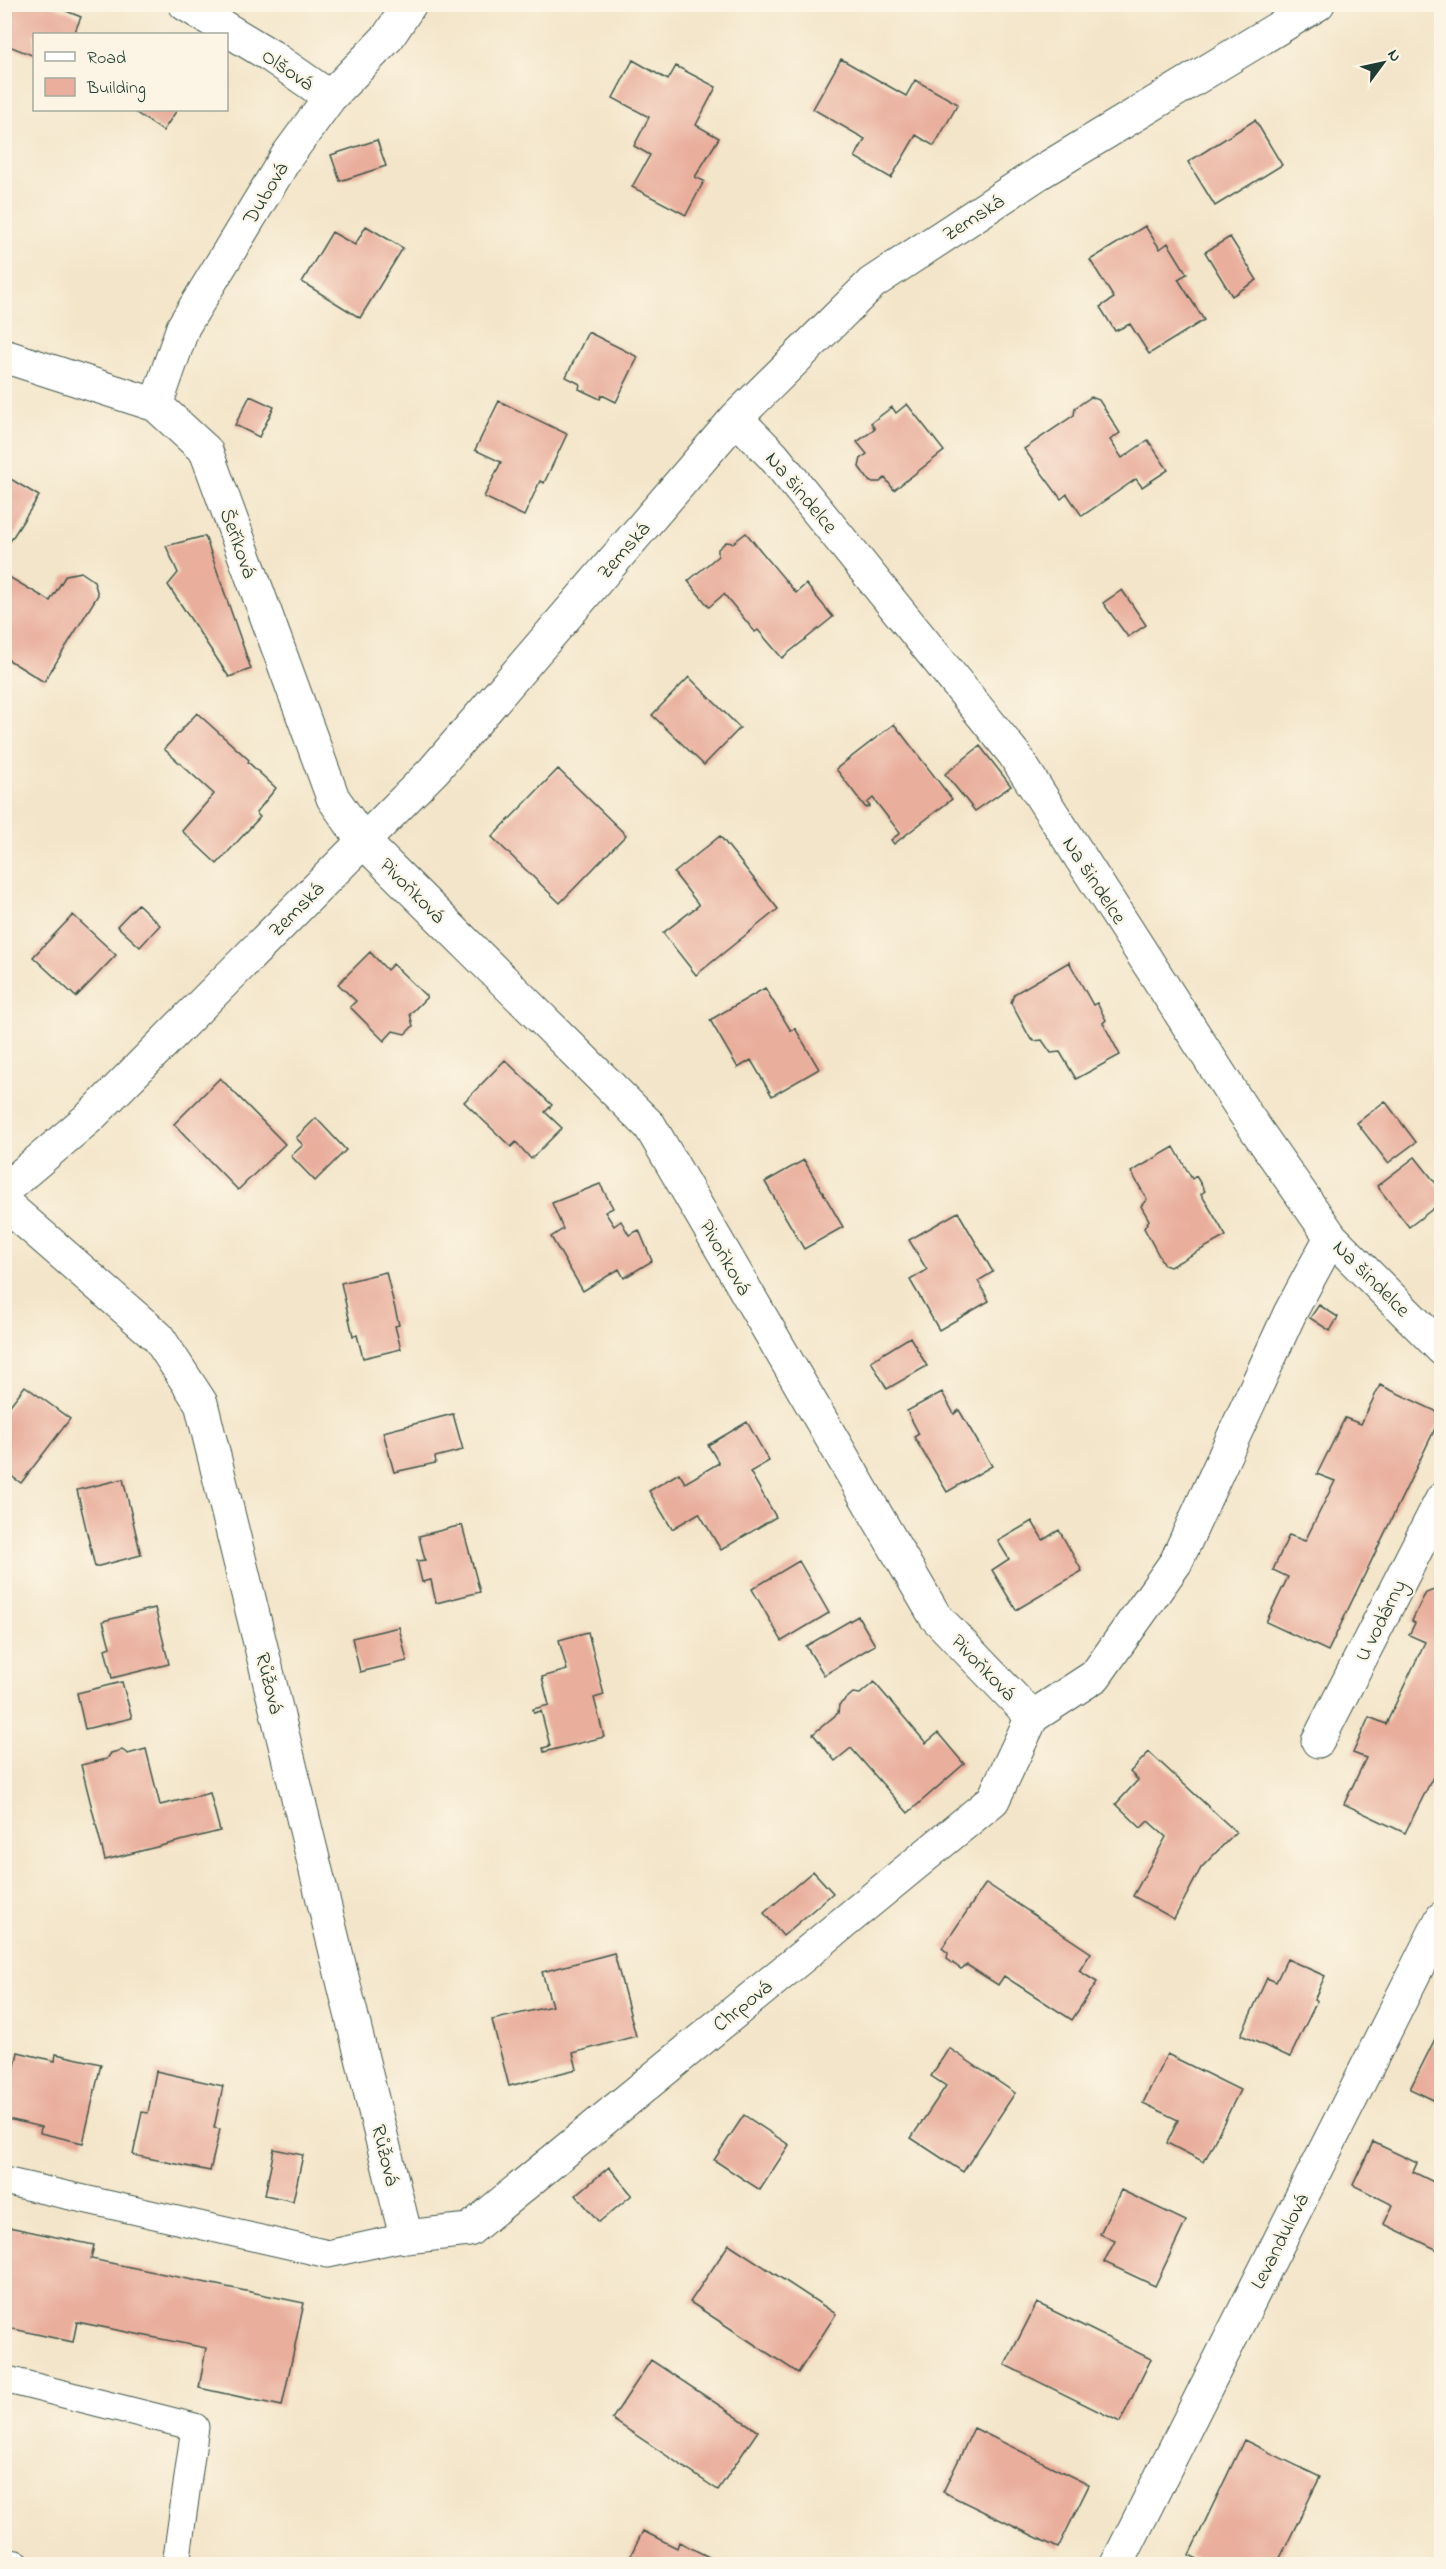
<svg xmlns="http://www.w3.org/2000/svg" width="1446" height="2569" viewBox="0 0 1446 2569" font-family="'Indie Flower',sans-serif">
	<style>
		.building { fill: #e9ae9c }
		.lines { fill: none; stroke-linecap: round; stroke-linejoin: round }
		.lane-casing { stroke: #3f564a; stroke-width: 29 }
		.street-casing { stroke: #3f564a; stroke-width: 35 }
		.lane { stroke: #fff; stroke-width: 27 }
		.street { stroke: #fff; stroke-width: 33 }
		.labels { text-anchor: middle; stroke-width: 4.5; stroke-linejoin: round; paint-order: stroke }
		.street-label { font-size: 21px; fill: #1f3d34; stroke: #fcf5e5 }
	</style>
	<rect width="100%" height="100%" fill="#fcf5e5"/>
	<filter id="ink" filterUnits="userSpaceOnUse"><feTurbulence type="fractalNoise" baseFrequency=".0167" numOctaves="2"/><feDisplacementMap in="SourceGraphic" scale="12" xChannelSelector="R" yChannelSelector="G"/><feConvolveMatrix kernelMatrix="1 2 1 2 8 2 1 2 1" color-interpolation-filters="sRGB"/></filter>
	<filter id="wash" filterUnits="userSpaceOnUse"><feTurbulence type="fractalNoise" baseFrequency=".008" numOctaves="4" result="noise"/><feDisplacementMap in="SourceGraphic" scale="24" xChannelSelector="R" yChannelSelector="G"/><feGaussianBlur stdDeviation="1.35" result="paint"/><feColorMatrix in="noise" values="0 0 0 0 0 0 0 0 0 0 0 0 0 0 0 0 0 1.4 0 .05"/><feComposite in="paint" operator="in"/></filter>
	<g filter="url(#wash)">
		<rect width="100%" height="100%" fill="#f3e5c9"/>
		<g id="blocks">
			<path class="building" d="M 7,4 L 49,4 L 81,17 L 74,34 L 34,34 L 34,56 L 4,44 L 4,11 Z
				M 841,59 L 906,96 L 915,80 L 958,104 L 934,146 L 916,135 L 891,178 L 855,157 L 865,139 L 813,109 Z
				M 633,60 L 668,80 L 676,66 L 716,87 L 696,125 L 719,138 L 695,177 L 704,181 L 686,215 L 632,187 L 650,155 L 634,146 L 649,117 L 613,98 Z
				M 132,110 L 177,110 L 163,131 Z
				M 1255,120 L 1282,165 L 1215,206 L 1188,162 Z
				M 377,140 L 386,166 L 340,181 L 331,155 Z
				M 366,226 L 403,248 L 360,318 L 302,282 L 332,232 L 355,245 Z
				M 1145,226 L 1160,249 L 1168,243 L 1187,274 L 1178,279 L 1204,320 L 1149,354 L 1130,324 L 1115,331 L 1100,307 L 1114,298 L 1090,260 Z
				M 1230,237 L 1257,280 L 1232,296 L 1205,252 Z
				M 588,332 L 638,357 L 616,402 L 602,395 L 600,399 L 579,389 L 580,384 L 566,377 Z
				M 250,396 L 274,407 L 259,437 L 235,425 Z
				M 1091,397 L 1099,400 L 1120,433 L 1110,440 L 1122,458 L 1148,440 L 1168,470 L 1142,487 L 1136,479 L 1082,516 L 1067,494 L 1061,499 L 1024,449 L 1074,415 L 1075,408 Z
				M 499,401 L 567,434 L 544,483 L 540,481 L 524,516 L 484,497 L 501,462 L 475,450 Z
				M 907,404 L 944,451 L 894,490 L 885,478 L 880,482 L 870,482 L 859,467 L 861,458 L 867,454 L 857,442 L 875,429 L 871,423 L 892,407 L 896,413 Z
				M 4,475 L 39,496 L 4,551 Z
				M 746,533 L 796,593 L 806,584 L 833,617 L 782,658 L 758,630 L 755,632 L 724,594 L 709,607 L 688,581 L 718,556 L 718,549 L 726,542 L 733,543 Z
				M 205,536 L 251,669 L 229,677 L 168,585 L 178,573 L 166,546 Z
				M 81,572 L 94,581 L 98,595 L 44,682 L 4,657 L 4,574 L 50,601 L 66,575 Z
				M 1122,590 L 1146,625 L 1128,637 L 1103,603 Z
				M 689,677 L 740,728 L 704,765 L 652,715 Z
				M 197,713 L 249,760 L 248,762 L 276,788 L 256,813 L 260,817 L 217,864 L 182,831 L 214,794 L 164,749 Z
				M 894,724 L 952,799 L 894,844 L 891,840 L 900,833 L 873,798 L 867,803 L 870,806 L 866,808 L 836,769 Z
				M 980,746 L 1011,786 L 975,811 L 945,774 Z
				M 558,769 L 626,835 L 560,903 L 492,837 Z
				M 720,836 L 778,909 L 696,975 L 663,933 L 699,905 L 674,873 Z
				M 138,904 L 160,925 L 140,947 L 117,926 Z
				M 73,915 L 116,955 L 76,997 L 33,957 Z
				M 370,952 L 387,970 L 393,964 L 427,997 L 410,1014 L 413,1026 L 405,1034 L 393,1031 L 384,1041 L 350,1007 L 356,1001 L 338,984 Z
				M 1069,962 L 1093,1005 L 1097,1003 L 1106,1020 L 1103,1023 L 1120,1055 L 1076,1079 L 1060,1052 L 1051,1053 L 1042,1040 L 1034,1041 L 1030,1038 L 1011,1003 L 1014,994 Z
				M 765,988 L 791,1031 L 795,1028 L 819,1069 L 772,1096 L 751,1060 L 738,1068 L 710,1020 Z
				M 505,1060 L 552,1105 L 545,1112 L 562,1128 L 531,1159 L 516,1142 L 511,1147 L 464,1102 Z
				M 220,1078 L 285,1144 L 238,1190 L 174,1124 Z
				M 1385,1101 L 1416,1142 L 1388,1163 L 1357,1123 Z
				M 316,1118 L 346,1150 L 315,1181 L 291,1156 L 303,1145 L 296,1138 Z
				M 1174,1147 L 1192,1179 L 1196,1176 L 1205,1191 L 1201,1194 L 1226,1236 L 1170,1267 L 1164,1265 L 1144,1228 L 1149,1220 L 1141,1206 L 1147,1199 L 1131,1172 Z
				M 1415,1157 L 1442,1191 L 1442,1202 L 1409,1227 L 1377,1186 Z
				M 804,1160 L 843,1227 L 804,1249 L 765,1182 Z
				M 600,1184 L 613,1208 L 605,1212 L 614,1226 L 621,1221 L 629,1235 L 639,1230 L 652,1261 L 624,1278 L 619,1269 L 583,1291 L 551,1237 L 563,1229 L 552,1203 Z
				M 958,1212 L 993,1272 L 978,1281 L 989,1301 L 939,1330 L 910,1280 L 927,1270 L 909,1240 Z
				M 386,1272 L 399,1325 L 395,1326 L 401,1349 L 363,1358 L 357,1335 L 353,1336 L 341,1283 Z
				M 1319,1305 L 1338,1317 L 1330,1331 L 1310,1318 Z
				M 910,1337 L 927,1366 L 887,1389 L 871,1361 Z
				M 1380,1385 L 1442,1414 L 1328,1651 L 1266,1622 L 1288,1577 L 1273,1570 L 1289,1535 L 1305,1541 L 1335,1481 L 1317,1474 L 1345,1418 L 1361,1424 Z
				M 25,1386 L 70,1419 L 21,1483 L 4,1471 L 4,1413 Z
				M 942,1392 L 954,1414 L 959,1410 L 992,1466 L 947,1492 L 914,1437 L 919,1434 L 907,1411 Z
				M 453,1414 L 463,1450 L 435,1457 L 436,1463 L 394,1472 L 383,1432 Z
				M 747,1422 L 769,1461 L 750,1472 L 776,1517 L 721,1550 L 699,1513 L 672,1529 L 649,1491 L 679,1473 L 685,1483 L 719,1463 L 708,1445 Z
				M 123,1479 L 141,1555 L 95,1567 L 77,1490 Z
				M 1032,1521 L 1043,1540 L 1059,1530 L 1082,1571 L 1016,1610 L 992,1570 L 1009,1559 L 998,1541 Z
				M 462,1525 L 480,1592 L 436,1603 L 431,1580 L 422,1582 L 417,1561 L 425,1560 L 419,1536 Z
				M 799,1561 L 829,1613 L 782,1641 L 752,1589 Z
				M 1434,1590 L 1442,1594 L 1442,1759 L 1405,1833 L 1344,1804 L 1366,1758 L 1353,1753 L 1369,1717 L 1386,1724 L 1425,1642 L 1409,1635 L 1415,1623 L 1412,1621 L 1423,1598 L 1426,1593 Z
				M 155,1608 L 169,1664 L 112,1678 L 105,1649 L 110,1647 L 103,1621 Z
				M 858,1616 L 875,1645 L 824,1675 L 806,1646 Z
				M 399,1627 L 407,1661 L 360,1672 L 352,1638 Z
				M 588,1632 L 604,1695 L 594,1698 L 604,1737 L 544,1752 L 543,1748 L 550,1746 L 541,1711 L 534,1713 L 533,1709 L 549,1705 L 542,1677 L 567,1670 L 559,1640 Z
				M 122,1682 L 132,1718 L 85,1729 L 77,1693 Z
				M 874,1682 L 926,1743 L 938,1733 L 964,1764 L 908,1813 L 851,1748 L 835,1761 L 813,1734 L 838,1713 L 839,1705 L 853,1693 L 860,1694 Z
				M 146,1749 L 160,1805 L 210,1793 L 220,1831 L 105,1860 L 81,1765 L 107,1759 L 111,1753 L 122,1750 L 128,1754 Z
				M 1149,1752 L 1236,1832 L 1201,1868 L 1174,1919 L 1133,1896 L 1166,1837 L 1148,1821 L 1141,1828 L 1116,1804 L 1138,1780 L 1130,1772 Z
				M 813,1871 L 833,1893 L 783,1936 L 764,1913 Z
				M 986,1883 L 1091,1953 L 1079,1971 L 1097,1982 L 1072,2020 L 1004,1976 L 998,1985 L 967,1965 L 961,1969 L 947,1959 L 948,1953 L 942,1948 Z
				M 614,1953 L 636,2036 L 573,2053 L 577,2069 L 509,2086 L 492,2020 L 552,2006 L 542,1972 Z
				M 1287,1959 L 1325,1976 L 1314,2000 L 1317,2001 L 1290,2057 L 1241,2035 L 1267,1978 L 1276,1982 Z
				M 1442,2025 L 1442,2104 L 1410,2089 Z
				M 949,2048 L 1015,2093 L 963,2172 L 911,2138 L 946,2086 L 931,2076 Z
				M 18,2052 L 55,2061 L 56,2054 L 101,2064 L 83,2143 L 40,2133 L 41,2127 L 4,2118 Z
				M 1167,2054 L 1240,2090 L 1204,2162 L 1167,2143 L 1178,2120 L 1143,2103 Z
				M 156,2071 L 223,2086 L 214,2128 L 220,2129 L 210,2171 L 133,2155 L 142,2112 L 148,2113 Z
				M 744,2115 L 789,2145 L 760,2190 L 714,2160 Z
				M 1373,2142 L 1417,2163 L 1413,2172 L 1442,2186 L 1442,2252 L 1384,2224 L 1393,2205 L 1353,2185 Z
				M 274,2149 L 303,2155 L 293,2201 L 265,2195 Z
				M 609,2167 L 632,2195 L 599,2222 L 576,2195 Z
				M 1121,2190 L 1186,2221 L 1155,2286 L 1104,2262 L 1115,2241 L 1100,2234 Z
				M 4,2226 L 94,2245 L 91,2259 L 304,2303 L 282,2406 L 199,2388 L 206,2348 L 77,2322 L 73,2342 L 4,2327 Z
				M 729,2244 L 836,2314 L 798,2373 L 690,2302 Z
				M 1037,2303 L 1151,2359 L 1120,2422 L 1005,2365 Z
				M 651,2360 L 758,2431 L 718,2490 L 612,2419 Z
				M 974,2428 L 1089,2485 L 1058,2548 L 943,2492 Z
				M 1244,2440 L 1320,2477 L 1277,2564 L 1208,2564 L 1189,2555 Z
				M 643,2531 L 677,2548 L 679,2542 L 719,2562 L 717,2564 L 626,2564 Z"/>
		</g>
	</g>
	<g filter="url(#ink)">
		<use href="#blocks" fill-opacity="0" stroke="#3f564a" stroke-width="1.5"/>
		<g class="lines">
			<defs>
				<path id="lane" d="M 4,2181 L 328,2254 L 406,2237
					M 4,2379 L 195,2427 L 176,2564
					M 4,2562 L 17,2564"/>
				<path id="street" d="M 185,4 L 271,56 L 330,97
					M 4,356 L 156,405 L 206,451 L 333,798 L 363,841 L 650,1126 L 935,1616 L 1032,1717
					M 156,405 L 183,327 L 287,156 L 330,97 L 388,37 L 410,4
					M 736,418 L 774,457 L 1014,754 L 1244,1112 L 1331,1237 L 1442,1349
					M 4,1190 L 91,1116 L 434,770 L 736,418 L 872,283 L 1039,173 L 1318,4
					M 4,1203 L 158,1337 L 201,1403 L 406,2237 L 469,2230 L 993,1800 L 1032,1717
					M 1032,1717 L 1095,1676 L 1176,1562 L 1290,1313 L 1331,1237
					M 1318,1741 L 1442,1499
					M 1117,2564 L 1442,1918"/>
			</defs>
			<use href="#lane" class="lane-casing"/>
			<use href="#street" class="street-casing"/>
			<use href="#lane" class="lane"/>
			<use href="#street" class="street"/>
		</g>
	</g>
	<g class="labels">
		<g class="street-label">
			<text transform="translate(288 69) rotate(34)" y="7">Olšová</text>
			<text transform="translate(265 193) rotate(-59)" y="7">Dubová</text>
			<text transform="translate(973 217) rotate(-33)" y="7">Zemská</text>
			<text transform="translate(802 492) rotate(50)" y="7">Na šindelce</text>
			<text transform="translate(239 543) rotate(70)" y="7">Šeříková</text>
			<text transform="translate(623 550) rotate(-49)" y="7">Zemská</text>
			<text transform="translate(1095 880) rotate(57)" y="7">Na šindelce</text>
			<text transform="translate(413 890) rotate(45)" y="7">Pivoňková</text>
			<text transform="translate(296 909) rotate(-45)" y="7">Zemská</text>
			<text transform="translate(726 1257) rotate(60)" y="7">Pivoňková</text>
			<text transform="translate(1372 1278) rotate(45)" y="7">Na šindelce</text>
			<text transform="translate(1380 1620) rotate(-63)" y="7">U vodárny</text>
			<text transform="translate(984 1667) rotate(46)" y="7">Pivoňková</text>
			<text transform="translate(270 1683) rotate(76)" y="7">Růžová</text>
			<text transform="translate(742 2005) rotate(-39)" y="7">Chrpová</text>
			<text transform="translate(386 2155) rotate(76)" y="7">Růžová</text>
			<text transform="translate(1279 2241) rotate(-63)" y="7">Levandulová</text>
		</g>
	</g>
	<rect width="1446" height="2569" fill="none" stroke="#fcf5e5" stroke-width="24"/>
	<rect x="33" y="33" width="195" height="78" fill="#fcf5e5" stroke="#a4ab9e" stroke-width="1.5"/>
	<rect x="45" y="52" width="30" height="9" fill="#ffffff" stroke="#a4ab9e" stroke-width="1.5"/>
	<text x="87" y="63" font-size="18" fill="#1f3d34">Road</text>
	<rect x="45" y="78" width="30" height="18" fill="#e9ae9c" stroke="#a4ab9e" stroke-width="1.5"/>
	<text x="87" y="93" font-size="18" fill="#1f3d34">Building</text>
	<g transform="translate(1383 63) rotate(57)" stroke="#fcf5e5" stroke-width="4.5" paint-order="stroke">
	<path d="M0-4.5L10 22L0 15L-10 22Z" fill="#1f3d34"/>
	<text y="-9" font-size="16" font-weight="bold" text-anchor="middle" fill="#1f3d34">N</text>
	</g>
</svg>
